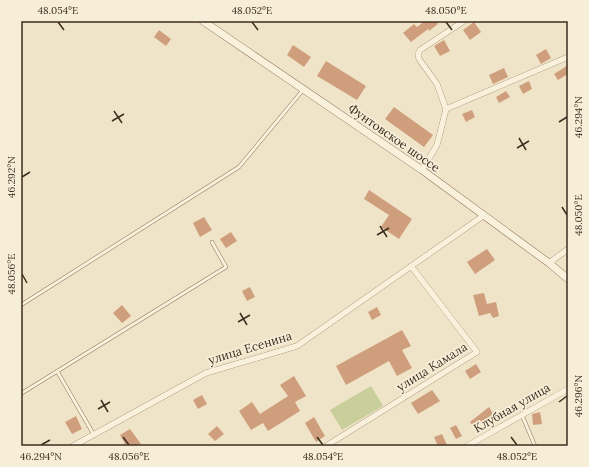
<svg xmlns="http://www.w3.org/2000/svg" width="589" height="467" viewBox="0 0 589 467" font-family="Lora,serif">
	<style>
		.green { fill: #c9cf9b }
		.building { fill: #cf9f7d }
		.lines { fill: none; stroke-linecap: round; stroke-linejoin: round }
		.service-casing { stroke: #8d765c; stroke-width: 4 }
		.minor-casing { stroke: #8d765c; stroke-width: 6 }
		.tertiary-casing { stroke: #8d765c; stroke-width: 8 }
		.service { stroke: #faf1dc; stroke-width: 3 }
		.minor { stroke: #faf1dc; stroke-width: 5.5 }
		.tertiary { stroke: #faf1dc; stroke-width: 7 }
		.ticks { fill: none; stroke: #3d2e20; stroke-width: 1.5 }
		.labels { text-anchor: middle; stroke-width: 3.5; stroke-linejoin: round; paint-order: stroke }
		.street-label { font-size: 12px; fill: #3d2e20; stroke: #f7eed8 }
		.neatline { fill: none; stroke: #3d2e20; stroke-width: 1.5 }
		.ticks-label { font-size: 10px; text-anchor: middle; fill: #3d2e20 }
	</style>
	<rect width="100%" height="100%" fill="#f0e4c8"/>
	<path class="green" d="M 371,386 L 383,406 L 342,430 L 330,410 Z"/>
	<path class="building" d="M 425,21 L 436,21 L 438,24 L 429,31 L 428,29 L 411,42 L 403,33 L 414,24 L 417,27 Z
		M 474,22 L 481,32 L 470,40 L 463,30 Z
		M 159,30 L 171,39 L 166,46 L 154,37 Z
		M 444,40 L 450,51 L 440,56 L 434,46 Z
		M 293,45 L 311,57 L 304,67 L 287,55 Z
		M 546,49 L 551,58 L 541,64 L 536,55 Z
		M 326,61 L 366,86 L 357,100 L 317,76 Z
		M 568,65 L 568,74 L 558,80 L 554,74 Z
		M 504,68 L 508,77 L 493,84 L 489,75 Z
		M 529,81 L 532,89 L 523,94 L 519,86 Z
		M 506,91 L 510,97 L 499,103 L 496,97 Z
		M 394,107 L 433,135 L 424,147 L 385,119 Z
		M 472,110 L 475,117 L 466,122 L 462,114 Z
		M 369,190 L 412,219 L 399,239 L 381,227 L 389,215 L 364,199 Z
		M 204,217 L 212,230 L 200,237 L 193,223 Z
		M 231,232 L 237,241 L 226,248 L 220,239 Z
		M 487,249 L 495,260 L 475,274 L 467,262 Z
		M 250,287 L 255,297 L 247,301 L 242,291 Z
		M 484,293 L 487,304 L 496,302 L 499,316 L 493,318 L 490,313 L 479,316 L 473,295 Z
		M 122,305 L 131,316 L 122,323 L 113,313 Z
		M 377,307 L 381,315 L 372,320 L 368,312 Z
		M 402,330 L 411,346 L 402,350 L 412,368 L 397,376 L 389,361 L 346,385 L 336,366 Z
		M 476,364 L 481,372 L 470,379 L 465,371 Z
		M 294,376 L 306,396 L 295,402 L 300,411 L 268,431 L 263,423 L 251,430 L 239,411 L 252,402 L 260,414 L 288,396 L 280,385 Z
		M 432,390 L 440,401 L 418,414 L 411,403 Z
		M 202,395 L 207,404 L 198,409 L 193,400 Z
		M 489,407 L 495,417 L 488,421 L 487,419 L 474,428 L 470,422 Z
		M 540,412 L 542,424 L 533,425 L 532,414 Z
		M 76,416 L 82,429 L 72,434 L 65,422 Z
		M 314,417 L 325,436 L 316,442 L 305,423 Z
		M 456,425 L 462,436 L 456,439 L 450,428 Z
		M 217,426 L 224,434 L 215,441 L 208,434 Z
		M 130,429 L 141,444 L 137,446 L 126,446 L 120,435 Z
		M 442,434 L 447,445 L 438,446 L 434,437 Z"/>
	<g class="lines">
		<defs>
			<path id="service" d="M 21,305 L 239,167 L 303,90
				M 57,371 L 94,435
				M 22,393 L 226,267 L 212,242
				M 522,415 L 535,446"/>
			<path id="minor" d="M 446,109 L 437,84 L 419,59 L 418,54 L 420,50 L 464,21
				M 422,170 L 437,145 L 446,109 L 568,57
				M 549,263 L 568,249
				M 73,446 L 206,373 L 297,346 L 483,216
				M 326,446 L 477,352 L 411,266
				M 467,446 L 568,389"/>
			<path id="tertiary" d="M 203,21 L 422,170 L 549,263 L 568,279"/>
		</defs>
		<use href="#service" class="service-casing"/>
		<use href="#minor" class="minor-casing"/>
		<use href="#tertiary" class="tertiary-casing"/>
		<use href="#service" class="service"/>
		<use href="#minor" class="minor"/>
		<use href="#tertiary" class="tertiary"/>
	</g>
	<path class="ticks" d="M 58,22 L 64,30M 252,22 L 258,30M 446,22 L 452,30M 114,111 L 122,123M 112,121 L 124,114M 559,122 L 567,117M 519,138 L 526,150M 517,148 L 529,141M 22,177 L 30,172M 562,207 L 567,215M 380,226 L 387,237M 377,235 L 389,228M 22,274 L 27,283M 240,313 L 247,325M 238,322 L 250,315M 101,400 L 108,412M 559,402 L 567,396M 98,409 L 110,402M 123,437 L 129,445M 317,437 L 323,445M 511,437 L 517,445M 41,445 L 50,440"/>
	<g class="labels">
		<g class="street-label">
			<text transform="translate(394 138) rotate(35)" y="4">Фунтовское шоссе</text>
			<text transform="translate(250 348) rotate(-17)" y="4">улица Есенина</text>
			<text transform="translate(432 367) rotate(-32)" y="4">улица Камала</text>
			<text transform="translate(512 408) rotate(-30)" y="4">Клубная улица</text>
		</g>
	</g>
	<rect width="589" height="467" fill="none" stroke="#f7eed8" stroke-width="44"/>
	<rect x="22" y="22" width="545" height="423" class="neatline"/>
	<g class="ticks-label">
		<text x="58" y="14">48.054°E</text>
		<text x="252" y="14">48.052°E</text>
		<text x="446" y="14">48.050°E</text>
		<text transform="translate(578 117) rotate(-90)" y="4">46.294°N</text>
		<text transform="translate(11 177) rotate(-90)" y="4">46.292°N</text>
		<text transform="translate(578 215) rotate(-90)" y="4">48.050°E</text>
		<text transform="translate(11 274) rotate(-90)" y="4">48.056°E</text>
		<text transform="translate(578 396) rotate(-90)" y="4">46.296°N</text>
		<text x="41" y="460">46.294°N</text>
		<text x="129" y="460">48.056°E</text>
		<text x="323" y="460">48.054°E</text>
		<text x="517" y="460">48.052°E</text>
	</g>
</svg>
